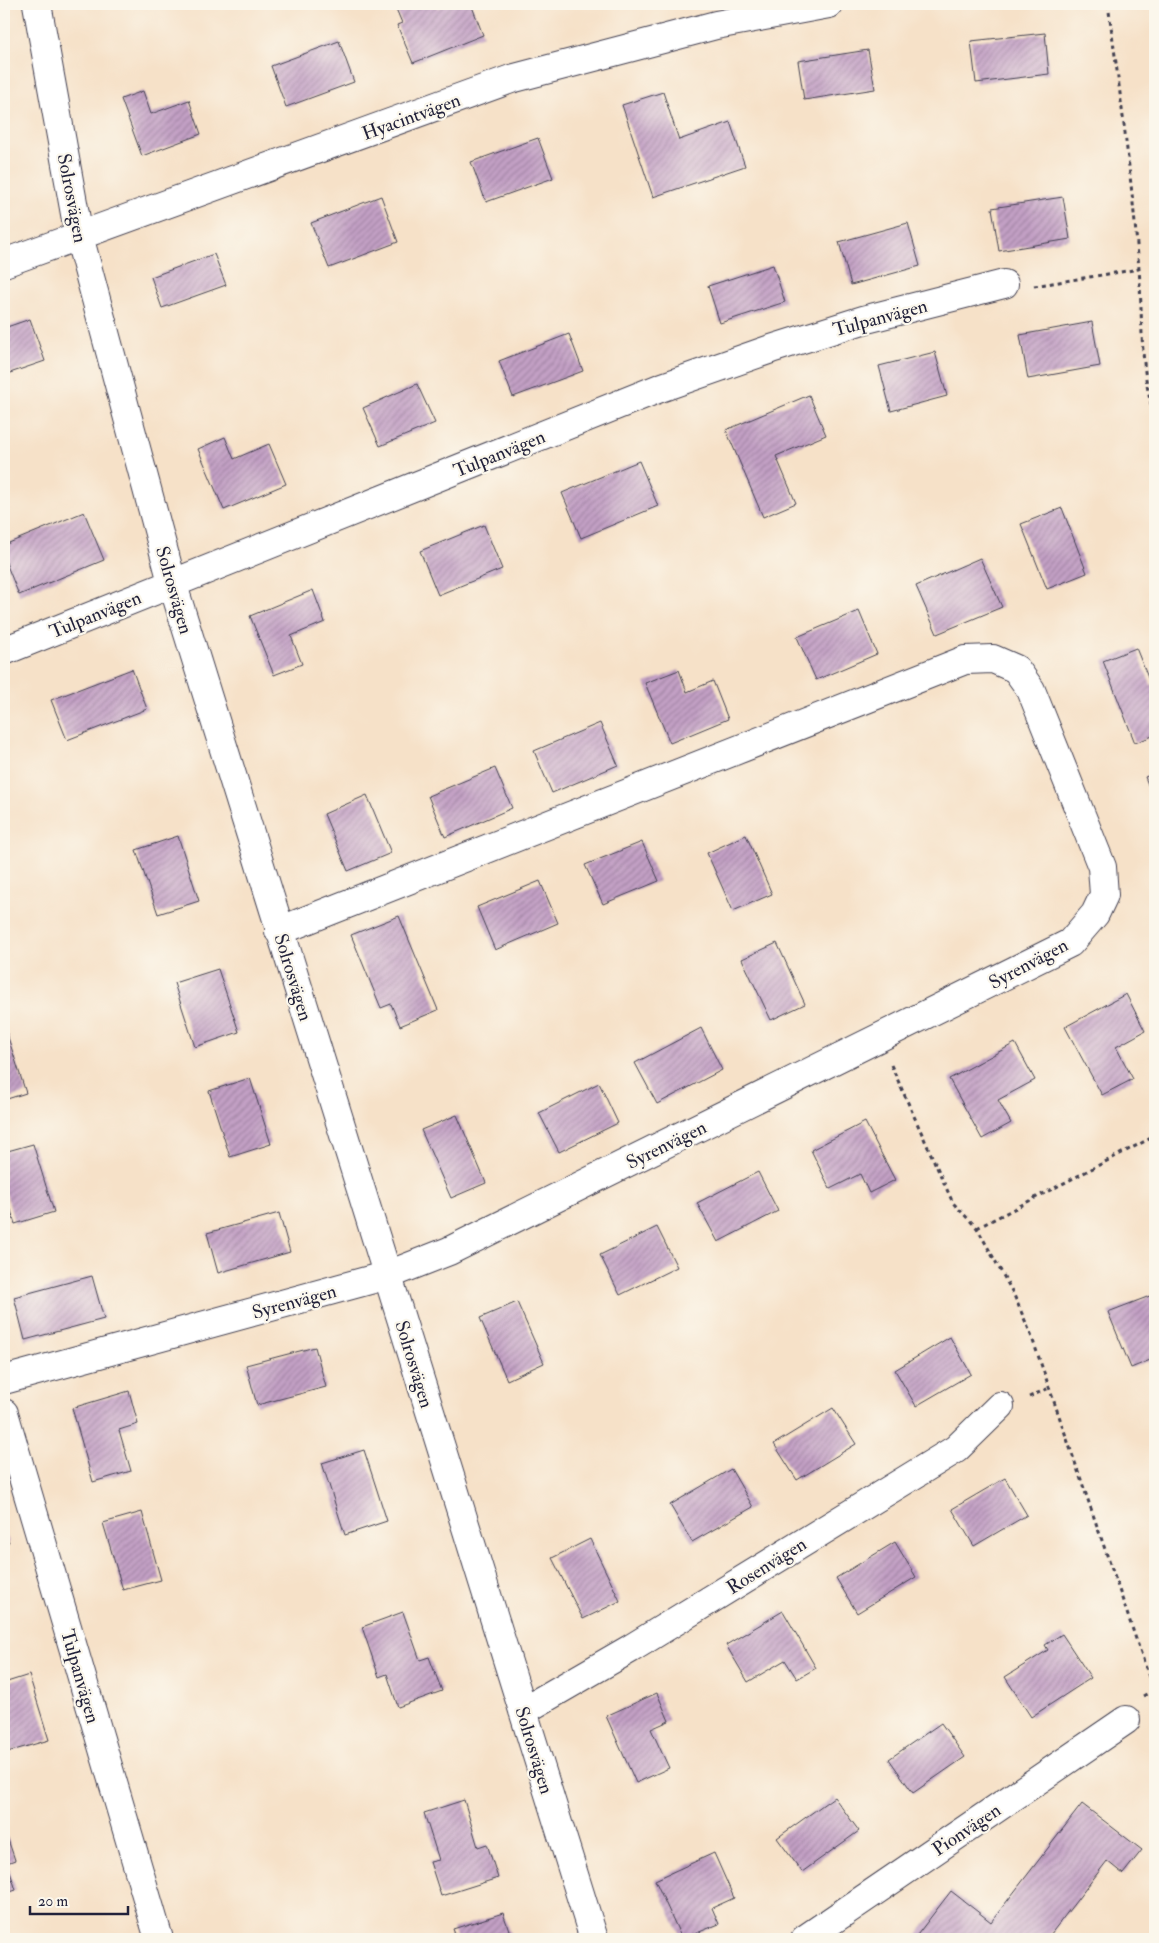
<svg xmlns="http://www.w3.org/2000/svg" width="1159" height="1943" viewBox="0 0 1159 1943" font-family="'IM FELL Double Pica',serif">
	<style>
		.building { fill: url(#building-hatch) }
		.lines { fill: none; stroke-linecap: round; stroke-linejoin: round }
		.minor-casing { stroke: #423f50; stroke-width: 30 }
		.path { stroke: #423f50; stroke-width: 3; stroke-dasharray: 4 4; stroke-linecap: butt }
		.minor { stroke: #fff; stroke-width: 28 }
		.labels { text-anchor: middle; stroke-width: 4.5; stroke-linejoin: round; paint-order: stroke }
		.street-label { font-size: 19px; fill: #22223b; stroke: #fbf7ec }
	</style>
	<defs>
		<pattern id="building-hatch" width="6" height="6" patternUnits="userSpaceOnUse" patternTransform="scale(1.25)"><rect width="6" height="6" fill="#c3a0c5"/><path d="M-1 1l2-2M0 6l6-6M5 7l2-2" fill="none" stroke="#9e82a1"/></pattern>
	</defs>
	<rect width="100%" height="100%" fill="#fbf7ec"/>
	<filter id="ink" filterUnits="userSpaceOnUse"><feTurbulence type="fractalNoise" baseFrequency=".02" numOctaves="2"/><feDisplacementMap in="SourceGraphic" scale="10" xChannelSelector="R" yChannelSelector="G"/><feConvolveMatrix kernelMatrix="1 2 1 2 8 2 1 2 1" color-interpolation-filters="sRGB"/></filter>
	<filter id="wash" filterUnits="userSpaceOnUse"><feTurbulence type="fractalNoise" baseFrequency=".0096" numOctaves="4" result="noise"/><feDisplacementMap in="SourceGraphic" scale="20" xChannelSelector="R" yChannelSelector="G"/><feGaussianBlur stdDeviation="1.12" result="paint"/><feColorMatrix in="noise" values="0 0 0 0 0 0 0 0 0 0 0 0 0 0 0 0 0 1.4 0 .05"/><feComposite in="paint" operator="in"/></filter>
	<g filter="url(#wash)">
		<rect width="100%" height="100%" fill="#f6e1c8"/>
		<g id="blocks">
			<path class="building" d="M 394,4 L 436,4 L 438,8 L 448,4 L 471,4 L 483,35 L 413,63 L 397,25 L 402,23 Z
				M 1045,33 L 1049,74 L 976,83 L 971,41 Z
				M 339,41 L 354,82 L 286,107 L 271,66 Z
				M 868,50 L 875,89 L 804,100 L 798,61 Z
				M 143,91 L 151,114 L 189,100 L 201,134 L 142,156 L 121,99 Z
				M 663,92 L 679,140 L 730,122 L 745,166 L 653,197 L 622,105 Z
				M 538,138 L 553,178 L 486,202 L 471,162 Z
				M 381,196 L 398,242 L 329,268 L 311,223 Z
				M 1063,197 L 1070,239 L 999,251 L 992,208 Z
				M 908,223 L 920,266 L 851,285 L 839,242 Z
				M 214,254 L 226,285 L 162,308 L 151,277 Z
				M 773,265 L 785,302 L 720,323 L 708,286 Z
				M 30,319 L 45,361 L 4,375 L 4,328 Z
				M 1092,322 L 1100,366 L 1028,379 L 1020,335 Z
				M 569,334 L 583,371 L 513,397 L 499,361 Z
				M 935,352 L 947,396 L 891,411 L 879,366 Z
				M 417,384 L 435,423 L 380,446 L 363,408 Z
				M 809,395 L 826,435 L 776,456 L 796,503 L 763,517 L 726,430 Z
				M 225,437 L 234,459 L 269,444 L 286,484 L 224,510 L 198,449 Z
				M 639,461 L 658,506 L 581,538 L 562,493 Z
				M 1062,508 L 1087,573 L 1047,589 L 1021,524 Z
				M 84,512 L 104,560 L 19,595 L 4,558 L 4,545 Z
				M 484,525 L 502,569 L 438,595 L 420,551 Z
				M 980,558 L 1002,607 L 937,634 L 916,586 Z
				M 313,590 L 325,622 L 291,636 L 302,664 L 274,675 L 250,616 Z
				M 859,611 L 877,654 L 816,680 L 797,637 Z
				M 1136,648 L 1151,685 L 1155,684 L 1155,735 L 1135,743 L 1103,661 Z
				M 132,669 L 147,709 L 67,740 L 51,700 Z
				M 679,670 L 687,692 L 713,681 L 728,719 L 670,743 L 645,683 Z
				M 600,723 L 618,765 L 552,793 L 534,751 Z
				M 495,768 L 512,808 L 445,837 L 428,796 Z
				M 1155,773 L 1155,802 L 1145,777 Z
				M 367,795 L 391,853 L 348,871 L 324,814 Z
				M 746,835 L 772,894 L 733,911 L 707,853 Z
				M 178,836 L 199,901 L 158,914 L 136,850 Z
				M 642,842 L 659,881 L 603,904 L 585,865 Z
				M 540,881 L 558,923 L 495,950 L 477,907 Z
				M 399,916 L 438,1010 L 400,1026 L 391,1004 L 381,1008 L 351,935 Z
				M 777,943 L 805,1004 L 771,1020 L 742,959 Z
				M 218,969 L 239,1032 L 195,1047 L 174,983 Z
				M 1126,994 L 1145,1031 L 1116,1047 L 1133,1079 L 1102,1095 L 1065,1027 Z
				M 4,1025 L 26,1093 L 4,1100 Z
				M 701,1028 L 722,1070 L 657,1104 L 635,1063 Z
				M 1015,1043 L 1035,1080 L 998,1100 L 1011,1123 L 982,1139 L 949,1079 Z
				M 250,1078 L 271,1144 L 230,1157 L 209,1091 Z
				M 599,1083 L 618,1123 L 559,1152 L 539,1113 Z
				M 457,1115 L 486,1183 L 451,1198 L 421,1130 Z
				M 865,1122 L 895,1180 L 869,1193 L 860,1174 L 830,1189 L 811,1150 Z
				M 33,1144 L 54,1212 L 15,1224 L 4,1187 L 4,1152 Z
				M 758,1172 L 778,1211 L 718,1242 L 697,1203 Z
				M 279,1213 L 290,1252 L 218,1273 L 207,1233 Z
				M 657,1227 L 677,1267 L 620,1295 L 600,1255 Z
				M 92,1276 L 104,1319 L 25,1340 L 14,1297 Z
				M 1155,1294 L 1155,1358 L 1131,1368 L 1108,1312 Z
				M 517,1302 L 544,1363 L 507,1380 L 480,1318 Z
				M 950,1337 L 971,1374 L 916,1406 L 895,1370 Z
				M 315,1347 L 326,1387 L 257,1405 L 246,1365 Z
				M 129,1391 L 138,1424 L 119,1430 L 131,1471 L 93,1482 L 72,1408 Z
				M 833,1408 L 856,1444 L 797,1480 L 774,1444 Z
				M 364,1450 L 387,1521 L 345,1535 L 322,1463 Z
				M 731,1469 L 753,1507 L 692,1542 L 670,1505 Z
				M 1005,1478 L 1027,1515 L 974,1546 L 952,1509 Z
				M 142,1512 L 161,1580 L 123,1590 L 103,1523 Z
				M 4,1531 L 9,1542 L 4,1545 Z
				M 590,1539 L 620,1601 L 583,1619 L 552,1558 Z
				M 895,1542 L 916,1577 L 857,1613 L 836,1578 Z
				M 783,1611 L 816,1668 L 797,1679 L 785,1660 L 748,1682 L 726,1645 Z
				M 403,1612 L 420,1660 L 429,1657 L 442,1691 L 398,1707 L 387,1674 L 379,1677 L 362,1627 Z
				M 1062,1634 L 1091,1678 L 1031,1717 L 1005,1677 L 1048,1650 L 1045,1645 Z
				M 29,1675 L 49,1740 L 4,1753 L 4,1683 Z
				M 657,1693 L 669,1721 L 651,1729 L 669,1768 L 636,1783 L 606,1716 Z
				M 941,1723 L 965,1757 L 913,1793 L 889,1759 Z
				M 834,1797 L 859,1831 L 802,1872 L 777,1838 Z
				M 464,1800 L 478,1847 L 487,1844 L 498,1878 L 441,1896 L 430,1862 L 439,1860 L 424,1813 Z
				M 1082,1804 L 1142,1850 L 1123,1874 L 1107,1861 L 1047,1939 L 914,1939 L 951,1891 L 991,1922 Z
				M 4,1828 L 15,1860 L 7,1863 L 16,1890 L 4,1894 Z
				M 714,1853 L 734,1898 L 712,1908 L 719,1924 L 682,1939 L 655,1880 Z
				M 503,1913 L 512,1939 L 457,1939 L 453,1929 Z"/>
		</g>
	</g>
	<g filter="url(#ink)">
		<use href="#blocks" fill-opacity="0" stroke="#423f50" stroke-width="1"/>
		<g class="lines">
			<defs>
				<path id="minor" d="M 37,4 L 79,236 L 172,582 L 594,1939
					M 4,263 L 511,79 L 716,25 L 829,4
					M 4,651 L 660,388 L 771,349 L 863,320 L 1004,284
					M 4,1380 L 388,1275 L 449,1251 L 1070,943 L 1095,914 L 1104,895 L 1102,867 L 1031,690 L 1016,669 L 993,659 L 965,660 L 279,931
					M 4,1413 L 159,1939
					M 523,1711 L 630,1649 L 956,1449 L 1000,1406
					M 805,1939 L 1126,1720"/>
			</defs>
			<use href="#minor" class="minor-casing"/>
			<path class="path" d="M 1108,4 C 1120,92 1132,180 1139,269 C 1143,318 1139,370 1155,417
				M 1034,286 L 1139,269
				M 891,1065 L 953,1203 L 977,1228 L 1013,1293 L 1030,1332 L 1155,1694
				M 977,1228 L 1155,1136
				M 1029,1397 L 1049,1388
				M 1143,1696 L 1154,1690"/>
			<use href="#minor" class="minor"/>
		</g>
	</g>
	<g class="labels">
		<g class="street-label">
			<text transform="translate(411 116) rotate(-20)" y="7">Hyacintvägen</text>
			<text transform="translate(73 198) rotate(79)" y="7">Solrosvägen</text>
			<text transform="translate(880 317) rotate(-15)" y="7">Tulpanvägen</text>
			<text transform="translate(499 453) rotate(-22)" y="7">Tulpanvägen</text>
			<text transform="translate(175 590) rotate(74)" y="7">Solrosvägen</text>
			<text transform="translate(95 614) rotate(-22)" y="7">Tulpanvägen</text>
			<text transform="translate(1028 963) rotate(-28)" y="7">Syrenvägen</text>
			<text transform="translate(294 977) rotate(73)" y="7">Solrosvägen</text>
			<text transform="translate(666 1144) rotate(-26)" y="7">Syrenvägen</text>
			<text transform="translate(294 1301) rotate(-15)" y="7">Syrenvägen</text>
			<text transform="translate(415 1364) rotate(73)" y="7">Solrosvägen</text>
			<text transform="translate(766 1565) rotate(-32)" y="7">Rosenvägen</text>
			<text transform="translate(81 1676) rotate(74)" y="7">Tulpanvägen</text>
			<text transform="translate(535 1750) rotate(73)" y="7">Solrosvägen</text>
			<text transform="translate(966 1829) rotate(-34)" y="7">Pionvägen</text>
		</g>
	</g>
	<rect width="1159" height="1943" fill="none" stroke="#fbf7ec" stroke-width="20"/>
	<path d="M30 1906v8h98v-8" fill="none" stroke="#22223b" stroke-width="2.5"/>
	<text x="38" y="1906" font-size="15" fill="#22223b" stroke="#fbf7ec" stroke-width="4" paint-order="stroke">20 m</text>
</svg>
